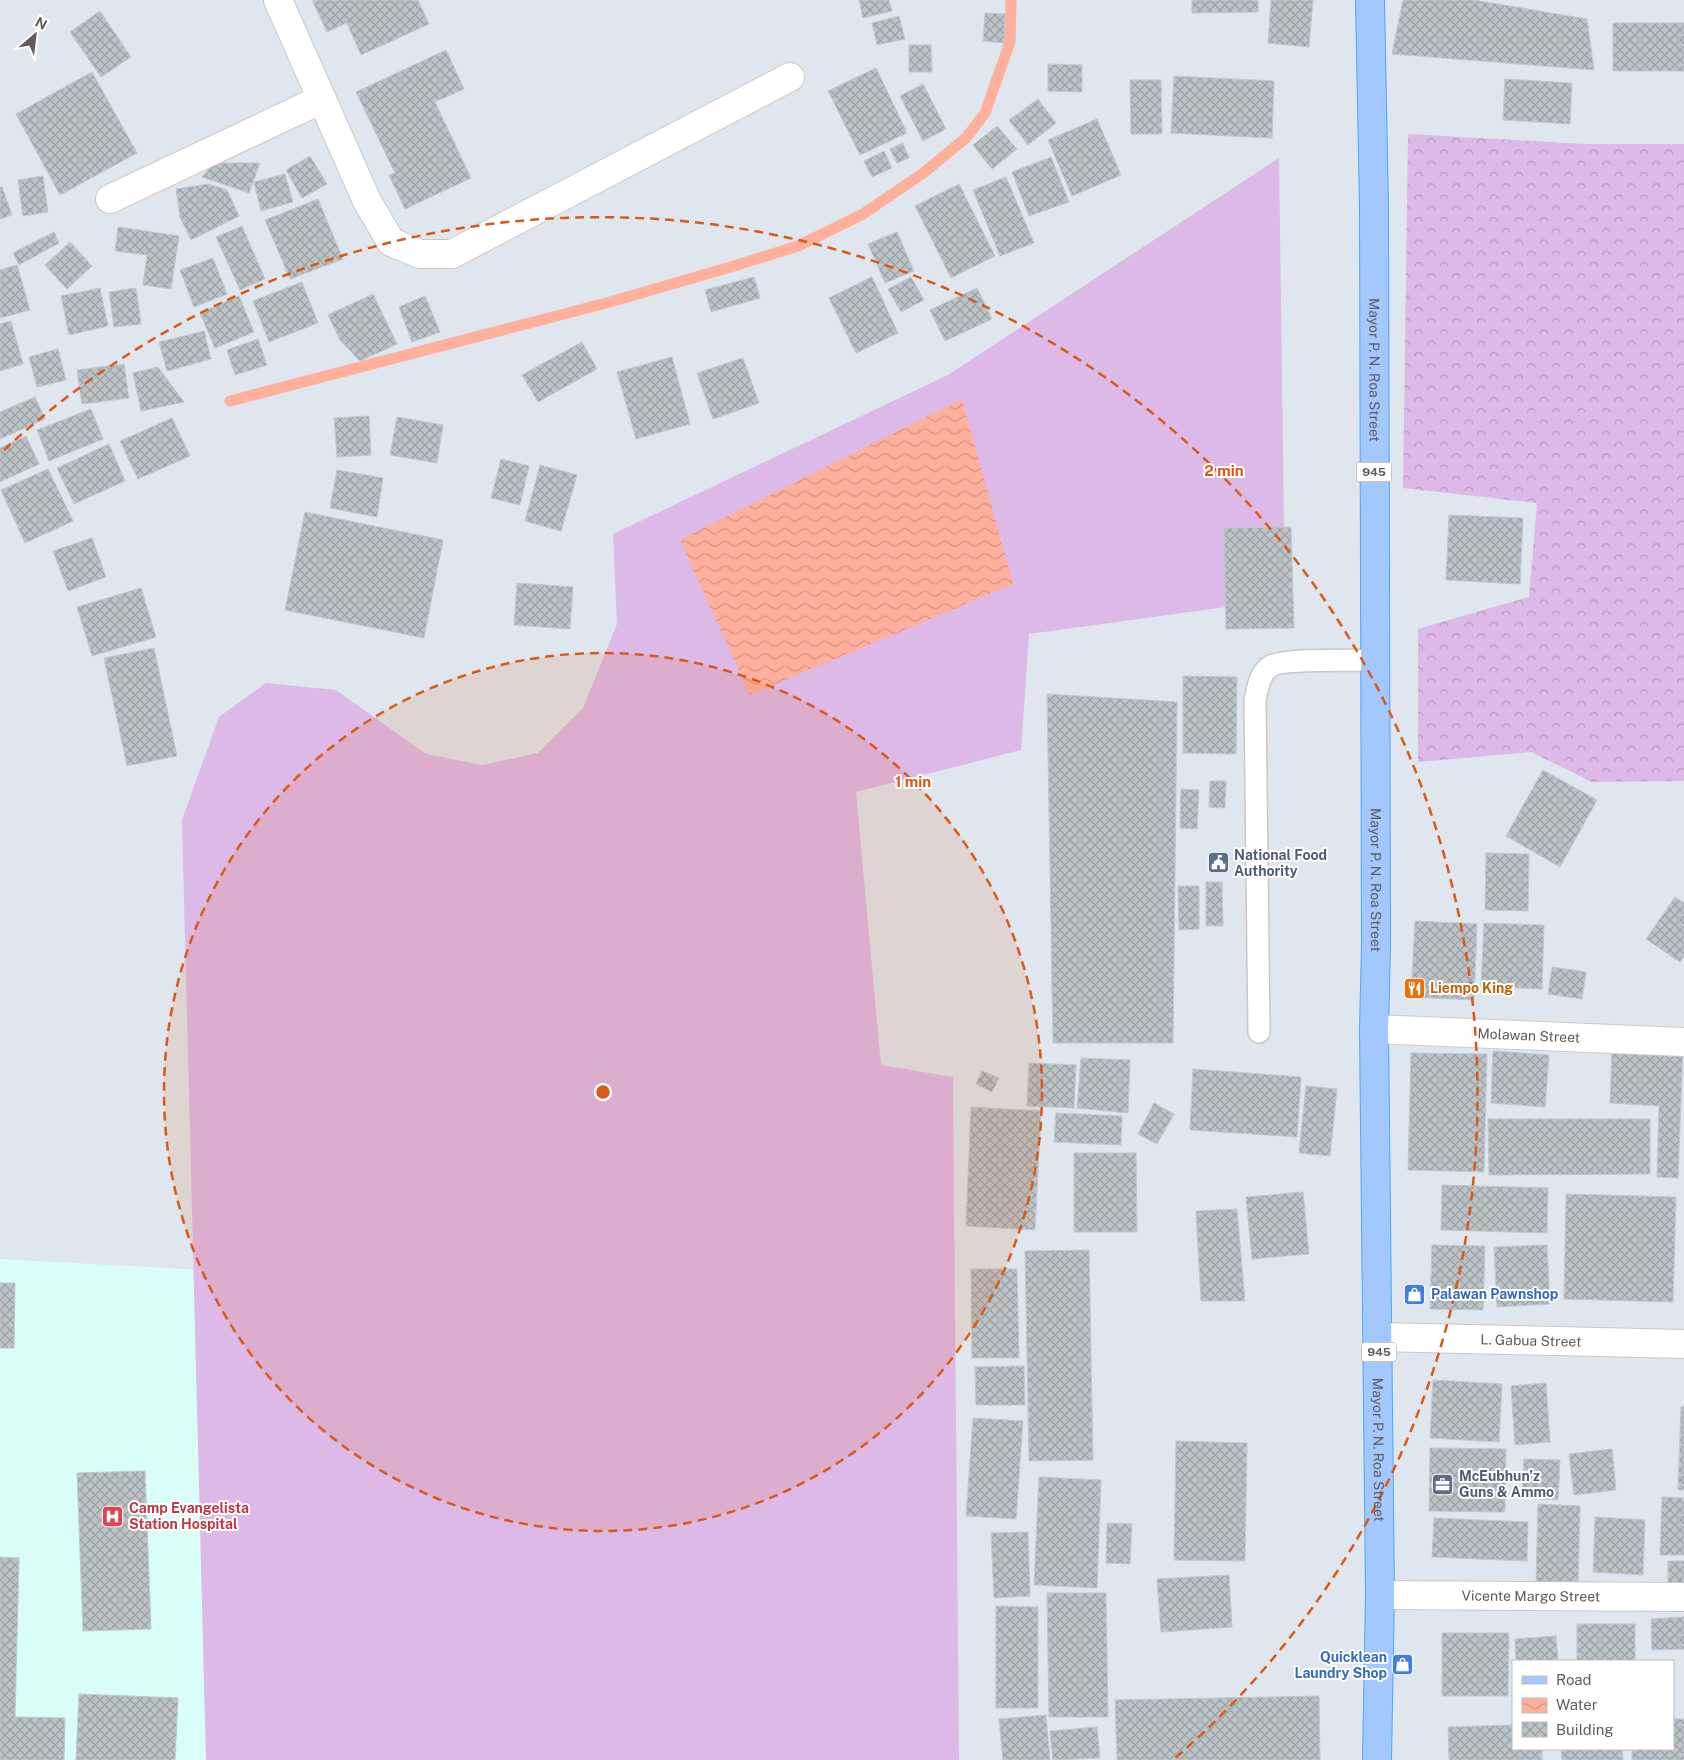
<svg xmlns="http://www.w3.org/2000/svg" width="1684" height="1760" viewBox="0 0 1684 1760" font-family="'Public Sans',sans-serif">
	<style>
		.medical { fill: #d9fdf7 }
		.grass { fill: #dcb9e7 }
		.forest { fill: url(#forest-crowns) }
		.water { fill: url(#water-waves) }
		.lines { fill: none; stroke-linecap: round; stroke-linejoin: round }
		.stream { stroke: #ffb09d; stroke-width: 11 }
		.building { fill: url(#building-cross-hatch); stroke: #bdc9d2 }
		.lane-casing { stroke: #ccc7c4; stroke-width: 24 }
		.street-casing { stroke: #ccc7c4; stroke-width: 30 }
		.secondary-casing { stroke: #d0c9c5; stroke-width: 30 }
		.primary-casing { stroke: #4aa7fb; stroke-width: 30 }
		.lane { stroke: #fff; stroke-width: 21 }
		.street { stroke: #fff; stroke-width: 28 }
		.secondary { stroke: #fff; stroke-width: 28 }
		.primary { stroke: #a2c8ff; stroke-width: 28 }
		.ring { fill: none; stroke: #db5914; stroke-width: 2.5; stroke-dasharray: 9 6 }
		.labels { text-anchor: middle; stroke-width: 4; stroke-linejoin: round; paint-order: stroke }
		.shield { fill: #fff; stroke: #918c8a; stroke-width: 1 }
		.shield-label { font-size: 12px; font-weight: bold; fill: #625b58 }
		.street-label { font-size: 14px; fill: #625b58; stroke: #fff }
		.service-label { font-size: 14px; font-weight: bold; fill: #4e5e75; stroke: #fff; text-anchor: start }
		.food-label { font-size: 14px; font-weight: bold; fill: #c56008; stroke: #fff; text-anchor: start }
		.shop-label { font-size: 14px; font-weight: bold; fill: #366cbe; stroke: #fff; text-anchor: start }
		.health-label { font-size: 14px; font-weight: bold; fill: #be3a42; stroke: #fff; text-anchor: start }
		.centre { fill: #db5914; stroke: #fff; stroke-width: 2.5 }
		.ring-label { font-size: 15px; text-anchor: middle; font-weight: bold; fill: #db5914; stroke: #fff; stroke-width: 4; stroke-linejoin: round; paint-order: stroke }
	</style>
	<defs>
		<pattern id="forest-crowns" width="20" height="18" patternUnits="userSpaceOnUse" patternTransform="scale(1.25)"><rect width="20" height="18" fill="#dcb9e7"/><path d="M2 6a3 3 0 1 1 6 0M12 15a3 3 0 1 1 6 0" fill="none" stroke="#b699be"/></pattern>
		<pattern id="water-waves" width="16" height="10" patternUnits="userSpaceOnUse" patternTransform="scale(1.25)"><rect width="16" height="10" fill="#ffb09d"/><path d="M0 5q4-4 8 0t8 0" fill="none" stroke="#d29283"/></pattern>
		<pattern id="building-cross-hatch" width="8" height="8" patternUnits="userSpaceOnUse" patternTransform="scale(1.25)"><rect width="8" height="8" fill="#bcc3c7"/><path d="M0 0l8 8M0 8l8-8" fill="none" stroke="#9ca1a4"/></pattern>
	</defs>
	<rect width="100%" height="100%" fill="#dfe6ed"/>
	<path class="medical" d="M 0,1259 L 240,1272 L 214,1760 L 0,1760 Z"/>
	<path class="grass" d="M 1279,158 L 1285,599 L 1029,634 L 1021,750 L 856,792 L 881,1065 L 953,1077 L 959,1760 L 206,1760 L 182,820 L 219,717 L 266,683 L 336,690 L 426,754 L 482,765 L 538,753 L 583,708 L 617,624 L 613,534 L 948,375 Z"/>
	<path class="forest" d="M 1408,134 L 1584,144 L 1684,144 L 1684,781 L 1592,782 L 1531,752 L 1418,762 L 1418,629 L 1529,597 L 1537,503 L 1403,488 Z"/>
	<path class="water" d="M 962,399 L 1013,584 L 750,695 L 680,540 Z"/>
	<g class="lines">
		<path class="stream" d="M 230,401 L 610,302 L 734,266 L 798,246 L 863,214 L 922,174 L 966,138 L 985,113 L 1010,42 L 1011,0"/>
	</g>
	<path class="building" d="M 312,0 L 418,0 L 429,24 L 361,55 L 347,23 L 327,32 Z
		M 859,0 L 889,0 L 892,11 L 863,18 Z
		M 1192,0 L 1258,0 L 1258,12 L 1192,13 Z
		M 1271,0 L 1313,0 L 1309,47 L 1268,43 Z
		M 1403,0 L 1474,0 L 1587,19 L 1594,70 L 1392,54 Z
		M 100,11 L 131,57 L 101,77 L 70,32 Z
		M 985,13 L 1005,14 L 1004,43 L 983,41 Z
		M 899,16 L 905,39 L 877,45 L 872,23 Z
		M 1613,23 L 1684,23 L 1684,71 L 1613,71 Z
		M 909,45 L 931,45 L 932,72 L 909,72 Z
		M 446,50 L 464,89 L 435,102 L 471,178 L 405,209 L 389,175 L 395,173 L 356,92 Z
		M 1048,64 L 1082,65 L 1082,92 L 1048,91 Z
		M 876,68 L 907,133 L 860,155 L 828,91 Z
		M 92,72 L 137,153 L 60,195 L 16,114 Z
		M 1174,76 L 1274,81 L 1272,138 L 1171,133 Z
		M 1505,79 L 1572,83 L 1570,124 L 1503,120 Z
		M 1130,80 L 1161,80 L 1162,134 L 1131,134 Z
		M 923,84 L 946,129 L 923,141 L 900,96 Z
		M 1038,99 L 1056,123 L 1028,145 L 1009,120 Z
		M 1097,119 L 1121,175 L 1072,196 L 1048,140 Z
		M 997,126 L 1017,149 L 992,169 L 973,145 Z
		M 903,143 L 909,158 L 897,163 L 890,149 Z
		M 884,151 L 892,168 L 872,177 L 864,161 Z
		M 310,156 L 327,184 L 302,198 L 286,170 Z
		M 1051,157 L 1069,202 L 1029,216 L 1012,172 Z
		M 215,163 L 260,163 L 249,193 L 202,177 Z
		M 285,174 L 293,202 L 261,211 L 254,182 Z
		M 43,176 L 48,212 L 23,216 L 18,180 Z
		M 1006,177 L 1034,243 L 1000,256 L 973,190 Z
		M 208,184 L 227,190 L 239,216 L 191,240 L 180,217 L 176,189 Z
		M 959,184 L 995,256 L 951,278 L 915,206 Z
		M 0,187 L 2,187 L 12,215 L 0,219 Z
		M 318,199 L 343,259 L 290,279 L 265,220 Z
		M 242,226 L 265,279 L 240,290 L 216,237 Z
		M 118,227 L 179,236 L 171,289 L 143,285 L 147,255 L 115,251 Z
		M 54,232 L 59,243 L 19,265 L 13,253 Z
		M 897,232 L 914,271 L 885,283 L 868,244 Z
		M 70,242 L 92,266 L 67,289 L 45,265 Z
		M 213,258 L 227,294 L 194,307 L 180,270 Z
		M 17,265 L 30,310 L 0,318 L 0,270 Z
		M 754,277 L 760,298 L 711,312 L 705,290 Z
		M 872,277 L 898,333 L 856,353 L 829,298 Z
		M 911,277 L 924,300 L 901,312 L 888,289 Z
		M 302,282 L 318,323 L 269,342 L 253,301 Z
		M 100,288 L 108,326 L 69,335 L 61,296 Z
		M 136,288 L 141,324 L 114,327 L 109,292 Z
		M 977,288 L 992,319 L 945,341 L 930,310 Z
		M 373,294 L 397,344 L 360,361 L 340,340 L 328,315 Z
		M 239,296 L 254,332 L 215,348 L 200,313 Z
		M 425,296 L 440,332 L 412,342 L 399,307 Z
		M 11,321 L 23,364 L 0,371 L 0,324 Z
		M 204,331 L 211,359 L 167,371 L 159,342 Z
		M 258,339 L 267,365 L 235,375 L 227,350 Z
		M 582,342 L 597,369 L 538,402 L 522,375 Z
		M 58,349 L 66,380 L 37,387 L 29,357 Z
		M 672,357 L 690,424 L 636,439 L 617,372 Z
		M 743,358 L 759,403 L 713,419 L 697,373 Z
		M 124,364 L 129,398 L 82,404 L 77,370 Z
		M 158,367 L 184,402 L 141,411 L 133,373 Z
		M 35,397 L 45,419 L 0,439 L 0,412 Z
		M 91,409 L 103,439 L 49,461 L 37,430 Z
		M 369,416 L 371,455 L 337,457 L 334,418 Z
		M 397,417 L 443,425 L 437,463 L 390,455 Z
		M 172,418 L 190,456 L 138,479 L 120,441 Z
		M 26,436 L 39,464 L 0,482 L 0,448 Z
		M 109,444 L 125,481 L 74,504 L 57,468 Z
		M 501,459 L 529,466 L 520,505 L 491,498 Z
		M 540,465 L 577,475 L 561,531 L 525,521 Z
		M 48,469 L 73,521 L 25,543 L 1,490 Z
		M 337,470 L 383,478 L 377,517 L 330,508 Z
		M 305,512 L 443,540 L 424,638 L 285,610 Z
		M 1449,515 L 1523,518 L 1520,584 L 1446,580 Z
		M 1291,527 L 1294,628 L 1226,629 L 1224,528 Z
		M 92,538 L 106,577 L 68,591 L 53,551 Z
		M 517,583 L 573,587 L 570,629 L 514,625 Z
		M 141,588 L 156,637 L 92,656 L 77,607 Z
		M 154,648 L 177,756 L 127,766 L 104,658 Z
		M 1183,676 L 1237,677 L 1236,754 L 1183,753 Z
		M 1047,694 L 1177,702 L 1173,1043 L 1053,1043 Z
		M 1543,770 L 1597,800 L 1560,867 L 1506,836 Z
		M 1210,781 L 1226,781 L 1225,808 L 1209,807 Z
		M 1181,789 L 1199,790 L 1197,829 L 1180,828 Z
		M 1486,853 L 1529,854 L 1528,911 L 1485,910 Z
		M 1206,882 L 1222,882 L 1223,926 L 1206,926 Z
		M 1178,886 L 1199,886 L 1199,929 L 1179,930 Z
		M 1675,897 L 1684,903 L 1684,956 L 1680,962 L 1646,939 Z
		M 1415,921 L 1477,924 L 1474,1000 L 1411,997 Z
		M 1484,923 L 1544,925 L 1542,989 L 1481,986 Z
		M 1552,967 L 1586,972 L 1582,999 L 1548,994 Z
		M 1612,1045 L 1683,1048 L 1678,1178 L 1657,1177 L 1659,1106 L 1610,1103 Z
		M 1493,1051 L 1549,1055 L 1545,1107 L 1491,1103 Z
		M 1411,1053 L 1487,1054 L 1484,1172 L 1408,1170 Z
		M 1081,1058 L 1130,1060 L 1128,1113 L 1077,1108 Z
		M 1029,1063 L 1076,1065 L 1074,1108 L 1027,1106 Z
		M 1193,1069 L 1301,1077 L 1297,1137 L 1190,1130 Z
		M 982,1071 L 999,1078 L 992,1092 L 976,1084 Z
		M 1306,1086 L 1337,1089 L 1330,1156 L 1299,1153 Z
		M 1154,1103 L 1174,1114 L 1157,1144 L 1138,1134 Z
		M 971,1107 L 1041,1111 L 1035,1230 L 966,1226 Z
		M 1056,1113 L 1122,1116 L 1121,1145 L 1054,1142 Z
		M 1488,1119 L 1650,1119 L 1650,1174 L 1489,1175 Z
		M 1074,1153 L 1136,1153 L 1137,1232 L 1074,1232 Z
		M 1442,1185 L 1548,1188 L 1547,1233 L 1441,1230 Z
		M 1303,1192 L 1309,1254 L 1252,1259 L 1246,1197 Z
		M 1566,1194 L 1676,1197 L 1673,1302 L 1564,1299 Z
		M 1237,1209 L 1245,1301 L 1201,1301 L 1196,1211 Z
		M 1432,1245 L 1485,1246 L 1483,1310 L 1430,1309 Z
		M 1547,1245 L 1550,1304 L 1497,1307 L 1494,1247 Z
		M 1089,1250 L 1093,1460 L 1029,1461 L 1025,1251 Z
		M 971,1269 L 1017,1269 L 1019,1358 L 972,1358 Z
		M 0,1283 L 15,1283 L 14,1348 L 0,1348 Z
		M 1024,1366 L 1025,1405 L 976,1405 L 975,1367 Z
		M 1433,1380 L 1502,1384 L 1499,1442 L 1430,1438 Z
		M 1546,1383 L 1550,1442 L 1515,1445 L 1511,1386 Z
		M 1681,1407 L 1684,1407 L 1684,1490 L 1678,1490 Z
		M 973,1418 L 1023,1421 L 1016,1519 L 966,1516 Z
		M 1176,1441 L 1247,1443 L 1245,1561 L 1174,1560 Z
		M 1430,1448 L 1506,1449 L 1505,1512 L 1429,1511 Z
		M 1612,1449 L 1616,1490 L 1574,1495 L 1569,1454 Z
		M 1524,1459 L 1560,1460 L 1558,1500 L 1522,1498 Z
		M 145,1471 L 151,1629 L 83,1631 L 77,1473 Z
		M 1039,1477 L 1101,1480 L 1097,1588 L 1034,1585 Z
		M 1662,1497 L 1684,1498 L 1684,1555 L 1660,1555 Z
		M 1538,1504 L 1580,1506 L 1578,1585 L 1536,1584 Z
		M 1595,1517 L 1645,1520 L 1643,1575 L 1593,1572 Z
		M 1434,1518 L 1528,1522 L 1527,1561 L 1432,1557 Z
		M 1107,1523 L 1132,1524 L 1130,1564 L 1106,1563 Z
		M 1028,1532 L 1030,1596 L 994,1598 L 991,1533 Z
		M 0,1557 L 19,1558 L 15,1717 L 65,1718 L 64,1760 L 0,1760 Z
		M 1668,1561 L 1684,1561 L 1684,1590 L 1668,1590 Z
		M 1229,1575 L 1232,1627 L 1161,1632 L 1157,1579 Z
		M 1047,1593 L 1106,1593 L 1108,1717 L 1049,1717 Z
		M 996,1606 L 1038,1607 L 1038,1708 L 996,1708 Z
		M 1684,1617 L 1684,1649 L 1652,1650 L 1651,1619 Z
		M 1577,1624 L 1635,1624 L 1635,1661 L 1577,1661 Z
		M 1442,1633 L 1509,1633 L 1508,1696 L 1442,1696 Z
		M 1556,1636 L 1558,1661 L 1516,1661 L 1515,1639 Z
		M 79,1694 L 178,1698 L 175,1760 L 76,1760 Z
		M 1319,1696 L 1320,1760 L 1117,1760 L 1115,1700 Z
		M 1046,1715 L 1050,1760 L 1003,1760 L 999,1719 Z
		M 1673,1719 L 1684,1719 L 1684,1760 L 1632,1760 L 1632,1749 L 1673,1749 Z
		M 1513,1725 L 1513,1749 L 1542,1749 L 1542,1760 L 1449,1760 L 1448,1727 Z
		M 1097,1727 L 1100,1758 L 1053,1760 L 1050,1731 Z
		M 1561,1749 L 1622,1749 L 1623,1760 L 1562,1760 Z"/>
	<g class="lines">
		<defs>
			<path id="lane" d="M 1259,1032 L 1255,700 C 1258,688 1259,673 1271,666 C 1283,658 1356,661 1375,660"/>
			<g id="street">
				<path d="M 278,0 L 367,201 L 391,242 L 420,254 L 452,254 L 790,77"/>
				<path d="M 110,199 L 322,99"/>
				<path id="s1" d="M 1379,1337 L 1684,1344"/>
				<path id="s2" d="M 1380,1595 L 1684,1597"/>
			</g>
			<g id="secondary">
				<path id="s3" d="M 1374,1029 L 1684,1042"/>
			</g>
			<g id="primary">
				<path id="s4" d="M 1370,0 L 1374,207 L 1376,944 L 1374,1029 L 1380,1595 L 1377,1760"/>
			</g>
		</defs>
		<use href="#lane" class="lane-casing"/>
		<use href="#street" class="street-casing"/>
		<use href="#secondary" class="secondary-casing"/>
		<use href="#primary" class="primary-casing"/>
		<use href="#lane" class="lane"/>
		<use href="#street" class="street"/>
		<use href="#secondary" class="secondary"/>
		<use href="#primary" class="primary"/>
	</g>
	<circle cx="603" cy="1092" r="439" fill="#db5914" fill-opacity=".12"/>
	<g class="ring">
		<circle cx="603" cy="1092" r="439"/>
		<path d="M4 450A878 878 0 1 1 1173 1760"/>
	</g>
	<defs>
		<symbol id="civic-square" viewBox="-11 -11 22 22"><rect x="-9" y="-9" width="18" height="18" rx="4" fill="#5c6f8a" stroke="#fff"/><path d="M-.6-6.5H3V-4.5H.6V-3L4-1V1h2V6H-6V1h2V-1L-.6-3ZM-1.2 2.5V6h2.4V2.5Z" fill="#fff"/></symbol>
		<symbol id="restaurant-square" viewBox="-11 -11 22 22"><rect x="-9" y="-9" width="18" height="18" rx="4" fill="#e8710a" stroke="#fff"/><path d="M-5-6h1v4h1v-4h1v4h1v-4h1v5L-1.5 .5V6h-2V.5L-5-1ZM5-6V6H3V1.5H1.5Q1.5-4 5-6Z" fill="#fff"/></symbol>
		<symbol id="shop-square" viewBox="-11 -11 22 22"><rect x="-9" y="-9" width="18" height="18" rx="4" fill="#3f7fe0" stroke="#fff"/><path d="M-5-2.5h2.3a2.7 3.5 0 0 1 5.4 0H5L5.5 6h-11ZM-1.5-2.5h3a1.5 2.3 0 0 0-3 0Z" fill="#fff"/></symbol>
		<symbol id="office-square" viewBox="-11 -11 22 22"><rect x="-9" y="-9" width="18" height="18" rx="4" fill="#5c6f8a" stroke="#fff"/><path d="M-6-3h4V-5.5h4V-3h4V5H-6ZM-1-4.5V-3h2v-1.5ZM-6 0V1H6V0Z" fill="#fff"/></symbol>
		<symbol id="hospital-square" viewBox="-11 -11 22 22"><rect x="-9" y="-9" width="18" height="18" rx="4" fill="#e0444e" stroke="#fff"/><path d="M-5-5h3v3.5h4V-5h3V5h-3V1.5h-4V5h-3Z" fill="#fff"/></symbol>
	</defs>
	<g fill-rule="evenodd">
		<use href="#civic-square" x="1206" y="850" width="25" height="25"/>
		<use href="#restaurant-square" x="1402" y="976" width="25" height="25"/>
		<use href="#shop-square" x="1402" y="1282" width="25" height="25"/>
		<use href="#office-square" x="1430" y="1472" width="25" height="25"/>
		<use href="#hospital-square" x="100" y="1504" width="25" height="25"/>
		<use href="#shop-square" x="1390" y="1652" width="25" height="25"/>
	</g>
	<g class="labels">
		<g class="shield">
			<rect x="1356.5" y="462.5" width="35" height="19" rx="4"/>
			<rect x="1361.5" y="1342.5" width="35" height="19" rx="4"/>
		</g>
		<g class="shield-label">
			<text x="1374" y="476">945</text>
			<text x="1379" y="1356">945</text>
		</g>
		<g class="street-label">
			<text dy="5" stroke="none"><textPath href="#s4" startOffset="370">Mayor P. N. Roa Street</textPath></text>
			<text dy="5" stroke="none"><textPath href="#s4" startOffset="880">Mayor P. N. Roa Street</textPath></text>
			<text dy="5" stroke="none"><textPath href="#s3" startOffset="155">Molawan Street</textPath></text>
			<text dy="5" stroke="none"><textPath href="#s1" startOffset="152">L. Gabua Street</textPath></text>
			<text dy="5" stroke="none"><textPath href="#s4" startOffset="1450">Mayor P. N. Roa Street</textPath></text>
			<text dy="5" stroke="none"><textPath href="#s2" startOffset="151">Vicente Margo Street</textPath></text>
		</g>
		<g class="service-label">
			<text x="1234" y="860">National Food<tspan x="1234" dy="16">Authority</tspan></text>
			<text x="1459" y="1481">McEubhun’z<tspan x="1459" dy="16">Guns &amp; Ammo</tspan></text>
		</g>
		<g class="food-label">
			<text x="1430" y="993">Liempo King</text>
		</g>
		<g class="shop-label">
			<text x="1431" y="1299">Palawan Pawnshop</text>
			<text x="1387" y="1662" text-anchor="end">Quicklean<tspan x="1387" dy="16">Laundry Shop</tspan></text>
		</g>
		<g class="health-label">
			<text x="129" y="1513">Camp Evangelista<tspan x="129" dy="16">Station Hospital</tspan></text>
		</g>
	</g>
	<circle cx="603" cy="1092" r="8" class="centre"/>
	<g class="ring-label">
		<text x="1224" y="476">2 min</text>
		<text x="913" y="787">1 min</text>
	</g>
	<rect x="1512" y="1660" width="162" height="90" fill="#ffffff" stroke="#c0bdbc"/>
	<rect x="1522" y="1676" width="25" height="8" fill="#a2c8ff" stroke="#c0bdbc"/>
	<text x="1556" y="1685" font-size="15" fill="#625b58">Road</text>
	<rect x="1522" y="1698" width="25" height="15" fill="url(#water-waves)" stroke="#c0bdbc"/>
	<text x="1556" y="1710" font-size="15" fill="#625b58">Water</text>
	<rect x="1522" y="1722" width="25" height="15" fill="url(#building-cross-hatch)" stroke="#c0bdbc"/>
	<text x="1556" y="1735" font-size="15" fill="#625b58">Building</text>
	<g transform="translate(35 35) rotate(28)" stroke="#ffffff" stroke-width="4" paint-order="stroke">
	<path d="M0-4L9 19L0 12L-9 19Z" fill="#625b58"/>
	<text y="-8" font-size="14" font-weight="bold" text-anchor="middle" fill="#625b58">N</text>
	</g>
</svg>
